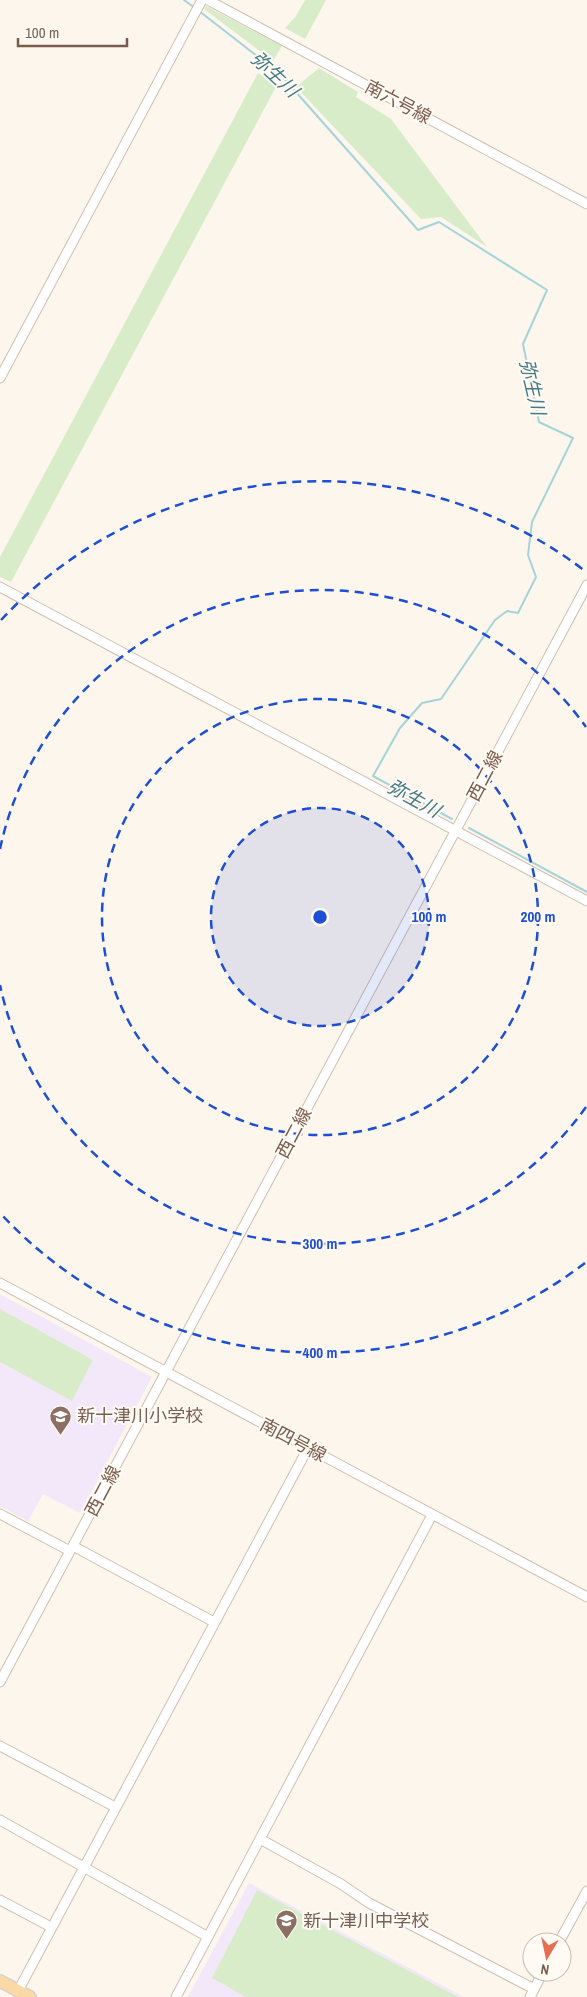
<svg xmlns="http://www.w3.org/2000/svg" width="587" height="1997" viewBox="0 0 587 1997" font-family="'Archivo Narrow','Noto Sans JP',sans-serif">
	<style>
		.education { fill: #f3e8fa }
		.green { fill: #d8ecc9 }
		.lines { fill: none; stroke-linecap: round; stroke-linejoin: round }
		.stream { stroke: #a5d3da; stroke-width: 2 }
		.minor-casing { stroke: #d1beb0; stroke-width: 11 }
		.major-casing { stroke: #dad1cd; stroke-width: 14 }
		.minor { stroke: #fff; stroke-width: 9 }
		.major { stroke: #fbd9a5; stroke-width: 11 }
		.ring { fill: none; stroke: #1d4ed8; stroke-width: 2.5; stroke-dasharray: 9 6 }
		.labels { text-anchor: middle; stroke-width: 4; stroke-linejoin: round; paint-order: stroke }
		.street-label { font-size: 18px; fill: #7a5c4d; stroke: #fffaf3 }
		.education-label { font-size: 18px; fill: #785e54; stroke: #fffaf3; text-anchor: start }
		.water-label { font-size: 19px; font-style: italic; fill: #437c86; stroke: #fffaf3 }
		.centre { fill: #1d4ed8; stroke: #fffaf3; stroke-width: 2.5 }
		.ring-label { font-size: 15px; text-anchor: middle; font-weight: bold; fill: #1d4ed8; stroke: #fffaf3; stroke-width: 4; stroke-linejoin: round; paint-order: stroke }
	</style>
	<rect width="100%" height="100%" fill="#fdf6ec"/>
	<path class="education" d="M 0,1294 L 152,1377 L 80,1513 L 43,1494 L 28,1521 L 0,1506 Z
		M 249,1883 L 464,1997 L 188,1997 Z"/>
	<path class="green" d="M 305,0 L 326,0 L 305,39 L 285,28 L 296,16 Z
		M 206,6 L 282,46 L 273,61 L 204,9 Z
		M 319,68 L 358,92 L 356,97 L 391,119 L 487,247 L 441,217 L 421,219 L 296,87 Z
		M 258,73 L 277,85 L 11,582 L 0,577 L 0,557 Z
		M 0,1309 L 93,1360 L 72,1401 L 0,1362 Z
		M 257,1890 L 458,1997 L 246,1997 L 212,1978 Z"/>
	<g class="lines">
		<path class="stream" d="M 184,0 L 195,8
			M 199,11 L 280,74 L 418,230 L 439,222 L 547,290 L 523,344 L 539,422 L 573,438 L 532,522 L 528,555 L 536,577 L 518,613 L 507,611 L 495,620 L 441,699 L 422,703 L 400,728 L 373,776 L 452,819
			M 469,828 L 587,892"/>
		<defs>
			<path id="minor" d="M 208,0 L 587,204
				M 0,378 L 202,0
				M 0,587 L 587,901
				M 0,1283 L 587,1597
				M 0,1514 L 70,1551
				M 73,1546 L 214,1622
				M 0,1682 L 587,585
				M 0,1746 L 115,1807
				M 0,1820 L 208,1937
				M 262,1840 L 341,1884 L 369,1903 L 534,1989
				M 0,1900 L 51,1927
				M 559,1942 L 587,1891
				M 18,1991 L 308,1448
				M 176,1997 L 432,1515
				M 530,1997 L 543,1972"/>
			<path id="major" d="M 0,1981 L 30,1997"/>
		</defs>
		<use href="#minor" class="minor-casing"/>
		<use href="#major" class="major-casing"/>
		<use href="#minor" class="minor"/>
		<use href="#major" class="major"/>
	</g>
	<circle cx="320" cy="917" r="109" fill="#1d4ed8" fill-opacity=".12"/>
	<g class="ring">
		<circle cx="320" cy="917" r="109"/>
		<circle cx="320" cy="917" r="218"/>
		<path d="M586 1107A327 327 0 0 1 0 985M0 849A327 327 0 0 1 586 727"/>
		<path d="M585 1263A436 436 0 0 1 1 1214M1 620A436 436 0 0 1 585 571"/>
	</g>
	<defs>
		<symbol id="school-pin" viewBox="-11 -11 22 30"><path d="M0 17L-7.5 6A9.5 9.5 0 1 1 7.5 6Z" fill="#8d6e63" stroke="#fffaf3"/><path d="M0-5L7-2L0 1L-7-2ZM-4 1L0 2.5L4 1V4Q0 6-4 4Z" fill="#fff"/></symbol>
	</defs>
	<g fill-rule="evenodd">
		<use href="#school-pin" x="48" y="1404" width="25" height="34"/>
		<use href="#school-pin" x="274" y="1908" width="25" height="34"/>
	</g>
	<g class="labels">
		<g class="street-label">
			<text transform="translate(398 102) rotate(28)" y="6">南六号線</text>
			<text transform="translate(485 776) rotate(-62)" y="6">西二線</text>
			<text transform="translate(294 1133) rotate(-62)" y="6">西二線</text>
			<text transform="translate(293 1440) rotate(28)" y="6">南四号線</text>
			<text transform="translate(103 1491) rotate(-62)" y="6">西二線</text>
		</g>
		<g class="education-label">
			<text x="77" y="1422">新十津川小学校</text>
			<text x="303" y="1927">新十津川中学校</text>
		</g>
		<g class="water-label">
			<text transform="translate(275 74) rotate(43)" y="7">弥生川</text>
			<text transform="translate(533 387) rotate(77)" y="7">弥生川</text>
			<text transform="translate(414 798) rotate(29)" y="7">弥生川</text>
		</g>
	</g>
	<circle cx="320" cy="917" r="8" class="centre"/>
	<g class="ring-label">
		<text x="429" y="922">100 m</text>
		<text x="538" y="922">200 m</text>
		<text x="320" y="1249">300 m</text>
		<text x="320" y="1358">400 m</text>
	</g>
	<g transform="translate(547 1957) rotate(189)"><circle r="24" fill="#fffaf3" stroke="#cabbb1"/>
	<path d="M0-4L9 19L0 12L-9 19Z" fill="#e76f51"/>
	<text y="-8" font-size="14" font-weight="bold" text-anchor="middle" fill="#7a5c4d">N</text>
	</g>
	<path d="M18 38v8h109v-8" fill="none" stroke="#7a5c4d" stroke-width="2.5"/>
	<text x="25" y="38" font-size="15" fill="#7a5c4d" stroke="#fffaf3" stroke-width="4" paint-order="stroke">100 m</text>
</svg>
